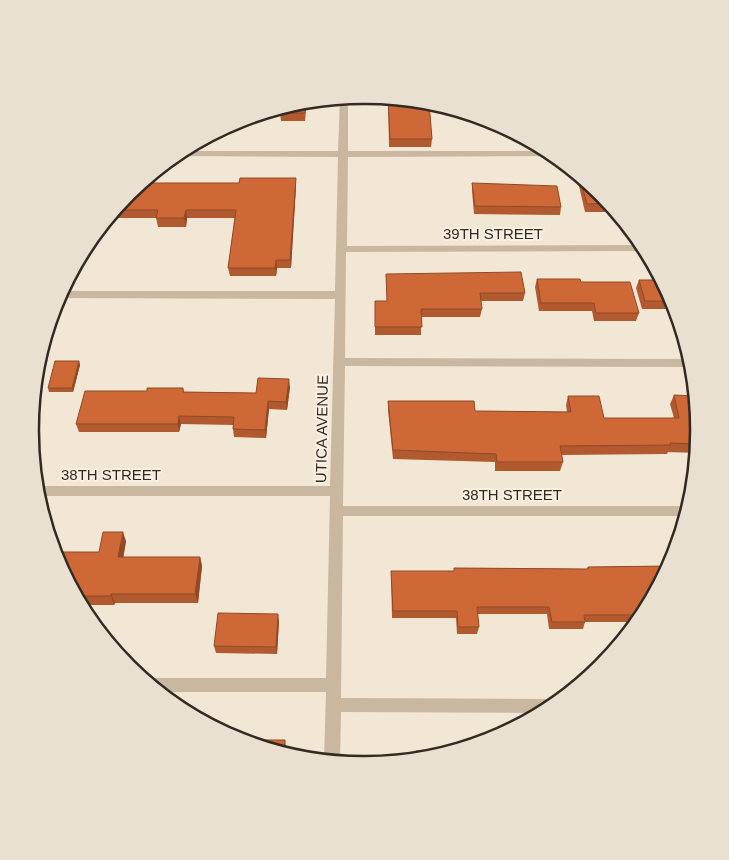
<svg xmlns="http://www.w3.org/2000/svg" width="729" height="860" viewBox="0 0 729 860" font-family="Helvetica,sans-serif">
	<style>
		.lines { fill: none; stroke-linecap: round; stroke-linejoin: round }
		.minor { fill: #cab7a0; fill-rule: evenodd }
		.wall { fill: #b15a2f }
		.shaded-wall { fill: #904a26 }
		.building { fill: #ce6937; stroke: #904a26 }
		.labels { text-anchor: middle; stroke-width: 4; stroke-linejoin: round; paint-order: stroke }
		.street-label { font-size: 15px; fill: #342a24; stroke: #faf0e1 }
		.rim { fill: none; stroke: #342a24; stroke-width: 2.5 }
	</style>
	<rect width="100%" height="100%" fill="#f2e7d5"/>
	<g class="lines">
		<path class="minor" d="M 348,97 L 348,151 L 549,151 L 556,156 L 348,157 L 347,246 L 643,245 L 646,251 L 346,252 L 345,358 L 691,359 L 693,367 L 345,366 L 343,506 L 689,506 L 686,516 L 343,516 L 341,698 L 553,699 L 559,701 L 541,713 L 341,712 L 340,762 L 324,760 L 326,692 L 159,692 L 145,681 L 151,678 L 326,678 L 330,496 L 37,496 L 35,486 L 330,486 L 335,299 L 57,298 L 61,291 L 335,291 L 338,157 L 173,156 L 180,151 L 338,151 L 340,98 Z"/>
	</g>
	<path class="wall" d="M 388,98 L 429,102 L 432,139 L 431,147 L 389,147 Z
		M 306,101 L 305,121 L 281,121 L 280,113 Z
		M 580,178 L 601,194 L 616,212 L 585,212 L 579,186 Z
		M 472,183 L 561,207 L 560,215 L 474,214 L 472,191 Z
		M 296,186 L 291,268 L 277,268 L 276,276 L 230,276 L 228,268 L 235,218 L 187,218 L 186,227 L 158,227 L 156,218 L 108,218 L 128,193 Z
		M 386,274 L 525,293 L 523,301 L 481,301 L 482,309 L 480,317 L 421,317 L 421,335 L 375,335 L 375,301 L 387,301 Z
		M 537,279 L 581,282 L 639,313 L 636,321 L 594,321 L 592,311 L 539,311 L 535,287 Z
		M 639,280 L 662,280 L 674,302 L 676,309 L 642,309 L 636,288 Z
		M 79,361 L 80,365 L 73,392 L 49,392 L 48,388 Z
		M 290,387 L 287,410 L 269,409 L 266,438 L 234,437 L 233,429 L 233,425 L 181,424 L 179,432 L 79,432 L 76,424 L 147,391 L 183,388 L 184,392 L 256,393 Z
		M 674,395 L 699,430 L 697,453 L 668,452 L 667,454 L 561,455 L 563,462 L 560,471 L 495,471 L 495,462 L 393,459 L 388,410 L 388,401 L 475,411 L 567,412 L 566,405 L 568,396 L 604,418 L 674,418 L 670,404 Z
		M 126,541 L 123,557 L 200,557 L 202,566 L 198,603 L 115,603 L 114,605 L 81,605 L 55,558 L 99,552 Z
		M 669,566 L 642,616 L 638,622 L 585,622 L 583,629 L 549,629 L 547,614 L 477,614 L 479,627 L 477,634 L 457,634 L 456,618 L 392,618 L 391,571 L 454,571 L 454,568 L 587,569 L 588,567 Z
		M 279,621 L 277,654 L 216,653 L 214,646 Z"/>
	<path class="shaded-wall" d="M 305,101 L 306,101 L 305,121 Z
		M 296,178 L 296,186 L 291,268 L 290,260 Z
		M 186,210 L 187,218 L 186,227 L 184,218 Z
		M 276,260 L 277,268 L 276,276 L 275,268 Z
		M 79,361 L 80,365 L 73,392 L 72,388 Z
		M 39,379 L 42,387 L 30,427 L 33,398 Z
		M 289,379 L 290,387 L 287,410 L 286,402 Z
		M 268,401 L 269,409 L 266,438 L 265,430 Z
		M 179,416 L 181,424 L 179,432 L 178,424 Z
		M 123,532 L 126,541 L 122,566 L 118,557 Z
		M 200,557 L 202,566 L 198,603 L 195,594 Z
		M 111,594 L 115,603 L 114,605 L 111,596 Z
		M 278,614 L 279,621 L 277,654 L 276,647 Z
		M 285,740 L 286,748 L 285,754 L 284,753 Z"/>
	<path class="building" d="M 388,98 L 429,102 L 432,139 L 390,139 Z
		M 305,101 L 305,113 L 280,113 L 281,107 L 300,102 Z
		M 240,178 L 296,178 L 290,260 L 276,260 L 275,268 L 228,268 L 236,210 L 186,210 L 184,218 L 156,218 L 158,210 L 115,210 L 128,193 L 140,183 L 239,183 Z
		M 580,178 L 582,178 L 601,194 L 609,203 L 587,204 Z
		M 472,183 L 557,186 L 561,207 L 475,206 Z
		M 521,272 L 525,293 L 480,293 L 482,309 L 421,309 L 422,327 L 375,327 L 375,301 L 387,301 L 386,274 Z
		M 537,279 L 580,279 L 581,282 L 630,282 L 639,313 L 596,313 L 594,303 L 541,303 Z
		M 639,280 L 662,280 L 673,301 L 645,301 Z
		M 55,361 L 79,361 L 72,388 L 48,388 Z
		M 258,378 L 289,379 L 286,402 L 268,401 L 265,430 L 233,429 L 234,417 L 179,416 L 178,424 L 76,424 L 85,391 L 147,391 L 147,388 L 183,388 L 183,392 L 256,393 Z
		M 35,379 L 39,379 L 33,398 Z
		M 674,395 L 696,396 L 699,430 L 698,444 L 670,443 L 671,445 L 560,446 L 563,462 L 497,462 L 496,454 L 393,450 L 388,401 L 474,401 L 475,411 L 571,412 L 568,396 L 599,396 L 604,418 L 679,418 Z
		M 103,532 L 123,532 L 118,557 L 200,557 L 195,594 L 111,594 L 111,596 L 76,596 L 55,558 L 54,552 L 99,552 Z
		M 669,566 L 643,615 L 584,615 L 585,622 L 552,622 L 549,607 L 477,607 L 479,627 L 458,627 L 457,611 L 393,611 L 391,571 L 454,571 L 454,568 L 588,569 L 588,567 Z
		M 218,613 L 278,614 L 276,647 L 214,646 Z
		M 259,740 L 285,740 L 284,753 L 258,746 Z
		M 416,751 L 450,751 L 450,752 L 429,758 L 417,759 Z"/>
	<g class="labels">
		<g class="street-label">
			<text x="493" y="239">39TH STREET</text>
			<text transform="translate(322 429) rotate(-89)" y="5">UTICA AVENUE</text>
			<text x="111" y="480">38TH STREET</text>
			<text x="512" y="500">38TH STREET</text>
		</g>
	</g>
	<path d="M0 0H729V860H0ZM364 104H365A325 325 0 0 1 690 429V431A325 325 0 0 1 365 756H364A325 325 0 0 1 39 431V429A325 325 0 0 1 364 104Z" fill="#eae0d2" fill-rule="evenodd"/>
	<path class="rim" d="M364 104H365A325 325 0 0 1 690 429V431A325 325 0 0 1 365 756H364A325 325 0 0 1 39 431V429A325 325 0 0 1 364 104Z"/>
</svg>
